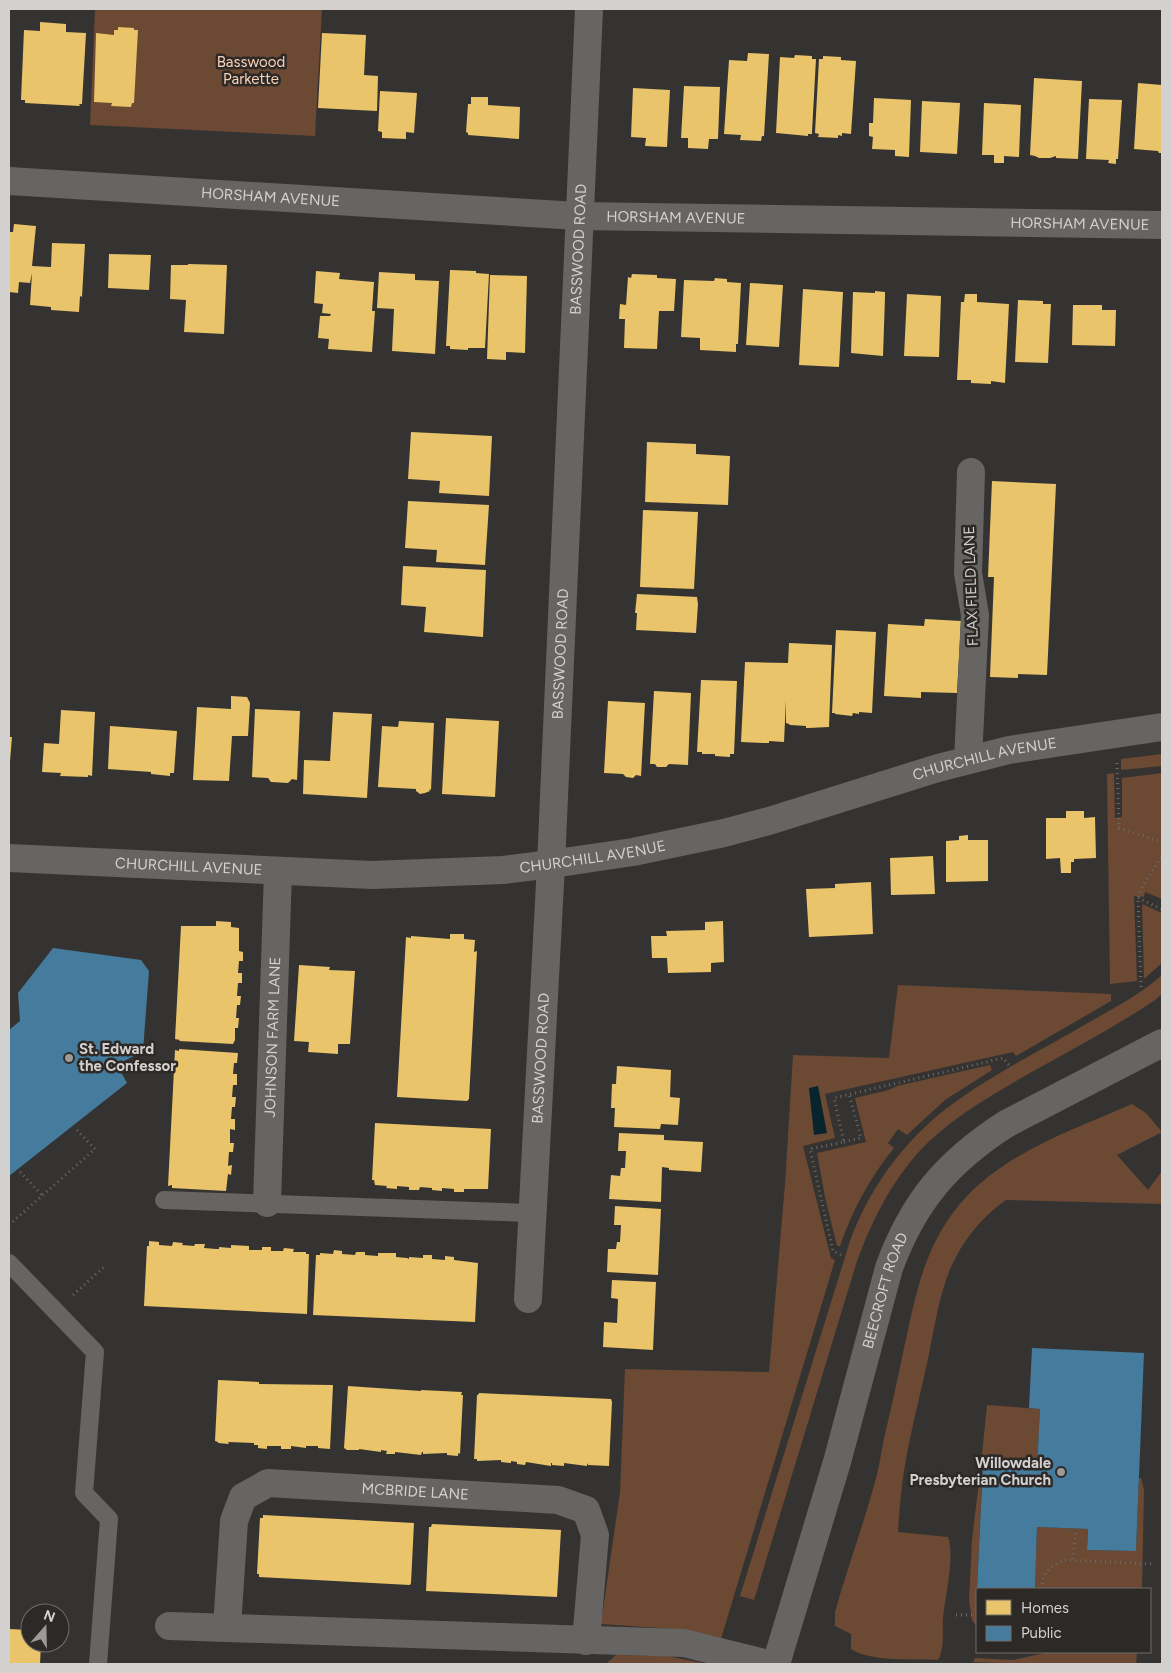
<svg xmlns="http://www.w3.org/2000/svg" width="1171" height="1673" viewBox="0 0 1171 1673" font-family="Figtree,sans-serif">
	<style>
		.green { fill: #6b4932 }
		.water { fill: #08242d }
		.homes { fill: #e9c46a }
		.public { fill: #457b9d }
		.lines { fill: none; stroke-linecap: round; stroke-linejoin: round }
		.path { stroke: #6b6a6a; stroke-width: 3; stroke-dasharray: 1 4; stroke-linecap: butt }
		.lane { stroke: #666564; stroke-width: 18 }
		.street { stroke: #666564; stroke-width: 28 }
		.secondary { stroke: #666564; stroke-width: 28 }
		.poi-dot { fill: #9c9a99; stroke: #2c2927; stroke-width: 2 }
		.labels { text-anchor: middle; stroke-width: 5; stroke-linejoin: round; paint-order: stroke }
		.park-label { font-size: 15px; fill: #fad1b7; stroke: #2c2927 }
		.street-label { font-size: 15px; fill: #d3d1d0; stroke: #2c2927 }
		.poi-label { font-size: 15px; font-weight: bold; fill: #d3d1d0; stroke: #2c2927; text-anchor: start }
	</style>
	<rect width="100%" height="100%" fill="#353332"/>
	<path class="green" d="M 95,9 L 322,9 L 315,136 L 90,125 Z
		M 1162,754 L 1162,766 L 1121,770 L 1121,759 Z
		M 1114,773 L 1115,818 L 1122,817 L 1122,778 L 1162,773 L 1162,899 L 1145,892 L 1144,897 L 1134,896 L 1137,981 L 1110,984 L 1107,774 Z
		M 1142,904 L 1162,913 L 1162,963 L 1144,979 Z
		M 1162,975 L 1162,994 L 1155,1000 C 1115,1027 1071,1050 1030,1073 C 987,1098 943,1122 911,1161 C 886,1192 871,1224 857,1261 L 754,1600 L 740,1596 L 850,1241 C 869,1189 903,1142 947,1108 C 989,1076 1040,1051 1086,1024 C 1112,1009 1140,995 1162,975 Z
		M 898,985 L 1111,994 L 1111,1001 L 1016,1056 L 1013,1052 L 825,1094 L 835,1138 L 803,1146 L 831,1258 L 835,1260 L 721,1639 L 688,1630 L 601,1624 L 620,1492 L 625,1369 L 769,1372 L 785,1184 L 793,1055 L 889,1058 Z
		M 990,1065 L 992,1070 L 945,1100 L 907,1135 L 898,1129 L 888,1143 L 894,1148 C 870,1177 852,1211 840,1246 L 837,1246 L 825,1197 L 817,1153 L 866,1142 L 855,1098 L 889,1090 L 897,1086 Z
		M 1132,1104 L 1146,1113 L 1162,1132 L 1117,1155 L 1148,1190 L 1162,1171 L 1162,1204 L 1006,1200 C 985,1215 968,1234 956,1257 C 941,1283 934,1329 928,1359 C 919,1401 907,1444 902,1486 C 900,1501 899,1517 898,1532 L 948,1537 C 955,1558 945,1596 943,1618 C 942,1632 945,1648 938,1660 C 914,1659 870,1662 851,1649 L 851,1634 L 835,1626 L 835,1612 C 847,1569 863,1526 875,1482 C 879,1468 881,1453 884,1438 C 891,1410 897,1381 903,1353 C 916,1294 924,1241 968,1195 C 1012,1150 1075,1129 1132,1104 Z
		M 987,1405 L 1040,1409 L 1037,1466 L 981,1464 Z
		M 1139,1478 L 1141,1478 L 1144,1490 L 1142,1589 L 1035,1589 L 1037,1527 L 1088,1529 L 1087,1550 L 1136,1551 Z
		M 982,1480 L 977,1589 L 977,1627 L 972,1620 L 969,1600 L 972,1540 L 979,1481 Z
		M 1050,1652 L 1137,1652 L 1136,1664 L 1025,1664 L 973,1662 L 975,1658 L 1013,1660 Z
		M 616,1655 L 667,1656 L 708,1664 L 606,1664 Z"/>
	<path class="water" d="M 818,1086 L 827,1133 L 814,1135 L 809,1088 Z"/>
	<path class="homes" d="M 40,22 L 66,24 L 66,32 L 86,33 L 82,104 L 79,104 L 80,106 L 25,103 L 25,100 L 21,100 L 24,30 L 40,31 Z
		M 118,27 L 134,28 L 134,30 L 138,30 L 134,103 L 132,103 L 131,107 L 111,106 L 112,103 L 94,102 L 96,33 L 114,35 L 114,30 L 118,30 Z
		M 322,33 L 366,35 L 364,75 L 378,76 L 377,111 L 318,108 Z
		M 748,53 L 769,54 L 764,136 L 762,136 L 761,141 L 740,140 L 741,135 L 724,134 L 729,60 L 747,61 Z
		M 795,55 L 812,56 L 812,59 L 816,59 L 812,132 L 812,134 L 808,134 L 808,136 L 776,133 L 780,57 L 794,58 Z
		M 823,56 L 841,57 L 841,60 L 856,61 L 851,134 L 842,133 L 842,136 L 838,135 L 838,138 L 818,137 L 819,134 L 815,133 L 819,59 L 823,59 Z
		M 1034,78 L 1082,81 L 1078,159 L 1056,158 L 1056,156 L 1050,158 L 1039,158 L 1035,156 L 1030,155 Z
		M 1138,83 L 1162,85 L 1162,153 L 1159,153 L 1158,151 L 1134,149 Z
		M 684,86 L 720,87 L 718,139 L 709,139 L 708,149 L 688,148 L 688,138 L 681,138 Z
		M 633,88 L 670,90 L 667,147 L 645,146 L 646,138 L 631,137 Z
		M 380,91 L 417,93 L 414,133 L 406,132 L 406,139 L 382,138 L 382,132 L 378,131 Z
		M 471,97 L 488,97 L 488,105 L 520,107 L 519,139 L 468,135 L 468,133 L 466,132 L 468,104 L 471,104 Z
		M 874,98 L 911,100 L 909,157 L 895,156 L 895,150 L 872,149 L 873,137 L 869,136 L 869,123 L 873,123 Z
		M 1089,99 L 1122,100 L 1118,159 L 1116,159 L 1116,164 L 1108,163 L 1109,160 L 1086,159 Z
		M 922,101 L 960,103 L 957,154 L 920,152 Z
		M 984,103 L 1021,105 L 1019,157 L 1004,156 L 1004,163 L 994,163 L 994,155 L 982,155 Z
		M 14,224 L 36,226 L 32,266 L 51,267 L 52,243 L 85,244 L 82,297 L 80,296 L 79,312 L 51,310 L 51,307 L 30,305 L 32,273 L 30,283 L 19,282 L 18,293 L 9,292 L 9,232 L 13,232 Z
		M 109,254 L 151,255 L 149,290 L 108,288 Z
		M 188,264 L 227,265 L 224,334 L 184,332 L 186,300 L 170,299 L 171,265 L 188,265 Z
		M 450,270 L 476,271 L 476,273 L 489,274 L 485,348 L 468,348 L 468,350 L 450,349 L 450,346 L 446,346 Z
		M 316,271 L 340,273 L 339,279 L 374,282 L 372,311 L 375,311 L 372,352 L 328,349 L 329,339 L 318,338 L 320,316 L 330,316 L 331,314 L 322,313 L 323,304 L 314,303 Z
		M 379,272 L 415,274 L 415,280 L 439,281 L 435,354 L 392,351 L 394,309 L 377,308 Z
		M 632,274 L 657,275 L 657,278 L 676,279 L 674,311 L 659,311 L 657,349 L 624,348 L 625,319 L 619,319 L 620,304 L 626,305 L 628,277 L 631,278 Z
		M 490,275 L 527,276 L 525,353 L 506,352 L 506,360 L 487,359 Z
		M 715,278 L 727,279 L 727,282 L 741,283 L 738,344 L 736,344 L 736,352 L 700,350 L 700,338 L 681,337 L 684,280 L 714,281 Z
		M 750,283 L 783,285 L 779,347 L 746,345 Z
		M 803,289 L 843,292 L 839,367 L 799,365 Z
		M 875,291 L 885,292 L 885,297 L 883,356 L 851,353 L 853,292 L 875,293 Z
		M 907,294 L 941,296 L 939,357 L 904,356 Z
		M 965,294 L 977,294 L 977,302 L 1009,304 L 1005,383 L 991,381 L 991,384 L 971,383 L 971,380 L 957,380 L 961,302 L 964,302 Z
		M 1018,300 L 1043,301 L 1043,304 L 1051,304 L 1048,363 L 1015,362 Z
		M 1073,305 L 1102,305 L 1102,310 L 1116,310 L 1115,346 L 1072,345 Z
		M 411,432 L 492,436 L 489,496 L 439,493 L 440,481 L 408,479 Z
		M 647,442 L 696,444 L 696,454 L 730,456 L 728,505 L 645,502 Z
		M 992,481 L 1056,484 L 1047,675 L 1018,674 L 1018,678 L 990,677 L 994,577 L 988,577 Z
		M 408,501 L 489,505 L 485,565 L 436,562 L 437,550 L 405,548 Z
		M 643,510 L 698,512 L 694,589 L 640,587 Z
		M 403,566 L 486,570 L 483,637 L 424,632 L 426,607 L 401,605 Z
		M 637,594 L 697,597 L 698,604 L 696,633 L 636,630 L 637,613 L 635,613 Z
		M 925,619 L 961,621 L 957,693 L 921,692 L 921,698 L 884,696 L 888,624 L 924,626 Z
		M 836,630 L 876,632 L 872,713 L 859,712 L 859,714 L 853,713 L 852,716 L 835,714 L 835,713 L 832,713 Z
		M 789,643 L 832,645 L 829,727 L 808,728 L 806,728 L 806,726 L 790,725 L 789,724 L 786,723 L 786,700 L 784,742 L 769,741 L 769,743 L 763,743 L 741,742 L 745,662 L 788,663 Z
		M 701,680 L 737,681 L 734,754 L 730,754 L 730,757 L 715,756 L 715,754 L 702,754 L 702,752 L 697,752 Z
		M 654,691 L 691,693 L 688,765 L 669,764 L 666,767 L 657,767 L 655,764 L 650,764 Z
		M 231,696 L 247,697 L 250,703 L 248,736 L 232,736 L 229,781 L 193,780 L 197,707 L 231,709 Z
		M 608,701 L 645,703 L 641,776 L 636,775 L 633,778 L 626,777 L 623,774 L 604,773 Z
		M 255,709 L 300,711 L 297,780 L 292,779 L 288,783 L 271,782 L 268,778 L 252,777 Z
		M 61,710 L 95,712 L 92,776 L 88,775 L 88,777 L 60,776 L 61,773 L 42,772 L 44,743 L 59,744 Z
		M 333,712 L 372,714 L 367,798 L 303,794 L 304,760 L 330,761 Z
		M 446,718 L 499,721 L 495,797 L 442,794 Z
		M 399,721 L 434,723 L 431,790 L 429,789 L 430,791 L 425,793 L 420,794 L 416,791 L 416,789 L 378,787 L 382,726 L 398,727 Z
		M 110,726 L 177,731 L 174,773 L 170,773 L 170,776 L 151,774 L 151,772 L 108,769 Z
		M 9,737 L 12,737 L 10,761 L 9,761 Z
		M 1066,811 L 1084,811 L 1084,818 L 1095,817 L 1096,858 L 1074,859 L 1074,862 L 1071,862 L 1071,873 L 1061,873 L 1060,858 L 1046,859 L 1046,818 L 1066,818 Z
		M 968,835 L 968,840 L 988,840 L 988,881 L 946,882 L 946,841 L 959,840 L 959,836 Z
		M 933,856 L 935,894 L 891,895 L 890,858 Z
		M 871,882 L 873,934 L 809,937 L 806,889 L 835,888 L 835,884 Z
		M 216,921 L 231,922 L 231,927 L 239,928 L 239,951 L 243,952 L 243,961 L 239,961 L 238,973 L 242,973 L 242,983 L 238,983 L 237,996 L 241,996 L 240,1005 L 237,1005 L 236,1018 L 239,1018 L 238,1028 L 235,1028 L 235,1040 L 233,1044 L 179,1041 L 180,1040 L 175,1039 L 181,926 L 216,926 Z
		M 723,921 L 724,962 L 711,963 L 711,972 L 668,973 L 667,958 L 652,958 L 651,936 L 667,936 L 666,931 L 705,930 L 705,922 Z
		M 450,934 L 464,934 L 464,939 L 475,940 L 474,952 L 477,951 L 469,1099 L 467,1101 L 397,1097 L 406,937 L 411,938 L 411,936 L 450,939 Z
		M 299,965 L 330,967 L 329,970 L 355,971 L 350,1044 L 338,1044 L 338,1054 L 308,1052 L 309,1042 L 294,1041 Z
		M 179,1049 L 238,1053 L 237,1063 L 234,1063 L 233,1074 L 237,1074 L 237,1085 L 233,1085 L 232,1097 L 236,1097 L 235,1107 L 232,1107 L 231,1119 L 235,1119 L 235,1130 L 230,1129 L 230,1143 L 234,1143 L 233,1152 L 229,1152 L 228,1166 L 232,1165 L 231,1175 L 228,1174 L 226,1191 L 172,1188 L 172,1185 L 168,1186 L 175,1050 L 179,1051 Z
		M 617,1066 L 671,1070 L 670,1097 L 680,1098 L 678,1125 L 661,1124 L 660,1129 L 614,1127 L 615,1108 L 611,1108 L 612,1084 L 616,1084 Z
		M 375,1123 L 491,1129 L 488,1189 L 464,1189 L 464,1192 L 454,1192 L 454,1189 L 442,1188 L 442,1191 L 432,1190 L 432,1188 L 420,1187 L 419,1190 L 409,1190 L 409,1187 L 397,1186 L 397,1189 L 386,1188 L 387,1186 L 375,1185 L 374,1180 L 372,1180 Z
		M 619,1133 L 664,1135 L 664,1140 L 703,1142 L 701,1172 L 669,1170 L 669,1168 L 662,1167 L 661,1202 L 609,1199 L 611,1175 L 620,1176 L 621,1168 L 625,1168 L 626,1151 L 618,1151 Z
		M 615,1206 L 661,1209 L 658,1275 L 607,1272 L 608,1249 L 616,1249 L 617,1242 L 620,1242 L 621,1225 L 614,1225 Z
		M 149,1241 L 159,1242 L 159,1245 L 172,1246 L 173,1242 L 183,1243 L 182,1245 L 194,1246 L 195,1244 L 205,1244 L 204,1248 L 216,1249 L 219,1249 L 219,1247 L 231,1248 L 231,1245 L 249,1246 L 249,1250 L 262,1250 L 262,1247 L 271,1247 L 271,1251 L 283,1251 L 284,1248 L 294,1249 L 293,1252 L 306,1252 L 306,1254 L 309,1254 L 307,1314 L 144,1306 L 147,1246 L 149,1246 Z
		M 334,1250 L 342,1251 L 342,1254 L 355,1255 L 356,1252 L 365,1252 L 365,1255 L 378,1256 L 378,1253 L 396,1253 L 396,1257 L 407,1258 L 409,1259 L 409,1257 L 423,1258 L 423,1255 L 432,1255 L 432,1259 L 445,1260 L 445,1256 L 454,1257 L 454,1260 L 478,1263 L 475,1322 L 313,1315 L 316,1255 L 320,1255 L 320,1253 L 333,1254 Z
		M 612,1280 L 656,1282 L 653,1350 L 603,1347 L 604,1322 L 617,1323 L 618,1299 L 611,1298 Z
		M 218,1380 L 259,1382 L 259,1384 L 333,1385 L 330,1449 L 318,1448 L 318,1446 L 306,1446 L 306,1448 L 291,1446 L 291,1449 L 281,1449 L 281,1446 L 267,1446 L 267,1449 L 258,1448 L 258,1445 L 254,1445 L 254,1443 L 228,1442 L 229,1444 L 218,1443 L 218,1442 L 215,1441 Z
		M 348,1386 L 421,1391 L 421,1390 L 462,1392 L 461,1395 L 463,1395 L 460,1454 L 458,1453 L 458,1456 L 447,1455 L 447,1453 L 423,1454 L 423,1452 L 422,1452 L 421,1455 L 395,1452 L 395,1454 L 386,1454 L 387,1451 L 381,1450 L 381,1452 L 359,1449 L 359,1450 L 347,1450 L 344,1448 Z
		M 479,1393 L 611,1399 L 612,1402 L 609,1466 L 588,1465 L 587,1463 L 587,1466 L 564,1463 L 564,1466 L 552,1465 L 552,1463 L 551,1463 L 551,1466 L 526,1462 L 525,1465 L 517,1464 L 517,1462 L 511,1461 L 511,1463 L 501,1462 L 501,1460 L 477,1461 L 477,1459 L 474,1459 L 477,1395 L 478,1395 Z
		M 263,1515 L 414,1523 L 411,1583 L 410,1585 L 259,1577 L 259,1574 L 257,1574 L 260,1518 L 263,1518 Z
		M 432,1524 L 561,1530 L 557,1597 L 426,1591 L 429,1527 L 431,1527 Z
		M 9,1629 L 30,1630 L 30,1643 L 41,1643 L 40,1664 L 9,1664 Z"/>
	<path class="public" d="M 53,948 L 141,960 L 149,971 L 143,1051 L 117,1065 L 127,1083 L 9,1176 L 9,1030 L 20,1021 L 18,993 Z
		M 1032,1348 L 1144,1353 L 1136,1551 L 1087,1550 L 1088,1529 L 1037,1527 L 1035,1589 L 977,1589 L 983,1464 L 1037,1466 L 1040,1409 L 1029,1408 Z"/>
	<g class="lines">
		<path class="path" d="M 1117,763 L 1119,828 L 1162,842
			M 1138,898 L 1162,909
			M 1141,987 L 1138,898 L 1143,885 L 1162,856
			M 844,1142 L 861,1138 L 849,1094
			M 20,1172 L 42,1195
			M 9,1225 L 95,1149 L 75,1128
			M 841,1255 L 833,1251 L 810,1149 L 844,1142 L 834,1098 L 1003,1058 L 1009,1065
			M 73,1295 L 106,1265
			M 1073,1559 L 1076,1529
			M 1042,1589 C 1041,1574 1052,1564 1066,1560 L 1154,1564
			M 956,1615 L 977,1615"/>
		<path class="lane" d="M 164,1200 L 532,1213
			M 9,1263 L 95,1352 L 84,1493 L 109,1519 L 98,1664"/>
		<g class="street">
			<path id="s1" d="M 9,181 L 578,216 L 1162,225"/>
			<path d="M 968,760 L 975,615 L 968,573 L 971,472"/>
			<path id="s2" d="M 9,858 L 372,875 L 503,870 L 551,864 L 633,852 L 724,833 L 769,821 L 938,768 L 1009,750 L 1162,727"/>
			<path id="s3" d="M 267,1203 L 278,872"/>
			<path id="s4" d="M 528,1299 L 551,864 L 589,9"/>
			<path d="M 169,1626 L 684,1643 L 768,1664"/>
			<path id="s5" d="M 227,1627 L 234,1521 L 243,1497 L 268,1483 L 558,1500 L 586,1510 L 595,1535 L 586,1641"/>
		</g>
		<path class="secondary" id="s6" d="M 776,1664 L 837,1462 L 889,1268 C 913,1202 947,1162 1006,1124 L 1162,1043"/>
	</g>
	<g class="poi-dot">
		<circle cx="69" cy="1058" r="5"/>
		<circle cx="1061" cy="1472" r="5"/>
	</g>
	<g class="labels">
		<g class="park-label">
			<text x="251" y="67">Basswood<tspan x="251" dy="17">Parkette</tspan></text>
		</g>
		<g class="street-label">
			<text dy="5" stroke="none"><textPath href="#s1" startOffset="262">HORSHAM AVENUE</textPath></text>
			<text dy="5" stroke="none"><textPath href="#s1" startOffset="668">HORSHAM AVENUE</textPath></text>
			<text dy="5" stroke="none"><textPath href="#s1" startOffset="1072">HORSHAM AVENUE</textPath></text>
			<text dy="5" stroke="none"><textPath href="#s4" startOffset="1051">BASSWOOD ROAD</textPath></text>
			<text transform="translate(971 586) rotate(-92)" y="5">FLAX FIELD LANE</text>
			<text dy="5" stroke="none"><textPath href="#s4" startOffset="646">BASSWOOD ROAD</textPath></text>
			<text dy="5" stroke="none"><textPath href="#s2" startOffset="990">CHURCHILL AVENUE</textPath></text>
			<text dy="5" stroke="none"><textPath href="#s2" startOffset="585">CHURCHILL AVENUE</textPath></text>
			<text dy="5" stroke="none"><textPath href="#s2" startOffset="180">CHURCHILL AVENUE</textPath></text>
			<text dy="5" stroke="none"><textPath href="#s3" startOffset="166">JOHNSON FARM LANE</textPath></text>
			<text dy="5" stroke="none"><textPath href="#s4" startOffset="241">BASSWOOD ROAD</textPath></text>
			<text dy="5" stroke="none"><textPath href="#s6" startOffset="389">BEECROFT ROAD</textPath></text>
			<text dy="5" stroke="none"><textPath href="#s5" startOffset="308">MCBRIDE LANE</textPath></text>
		</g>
		<g class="poi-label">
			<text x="79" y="1054">St. Edward<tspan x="79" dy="17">the Confessor</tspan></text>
			<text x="1051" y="1468" text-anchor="end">Willowdale<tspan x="1051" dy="17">Presbyterian Church</tspan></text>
		</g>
	</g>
	<rect width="1171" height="1673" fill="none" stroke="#d3d1d0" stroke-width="20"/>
	<rect x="976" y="1588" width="175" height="65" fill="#2c2927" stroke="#6f6c6b"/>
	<rect x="986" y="1600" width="25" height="15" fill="#e9c46a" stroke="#6f6c6b"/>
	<text x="1021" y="1613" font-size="15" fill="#d3d1d0">Homes</text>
	<rect x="986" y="1626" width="25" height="15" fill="#457b9d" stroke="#6f6c6b"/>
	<text x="1021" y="1638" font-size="15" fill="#d3d1d0">Public</text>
	<g transform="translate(45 1628) rotate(20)"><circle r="24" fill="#2c2927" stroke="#6f6c6b"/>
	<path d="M0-4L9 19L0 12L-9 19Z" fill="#9c9a99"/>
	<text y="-8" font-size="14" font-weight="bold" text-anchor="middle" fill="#d3d1d0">N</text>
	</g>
</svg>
